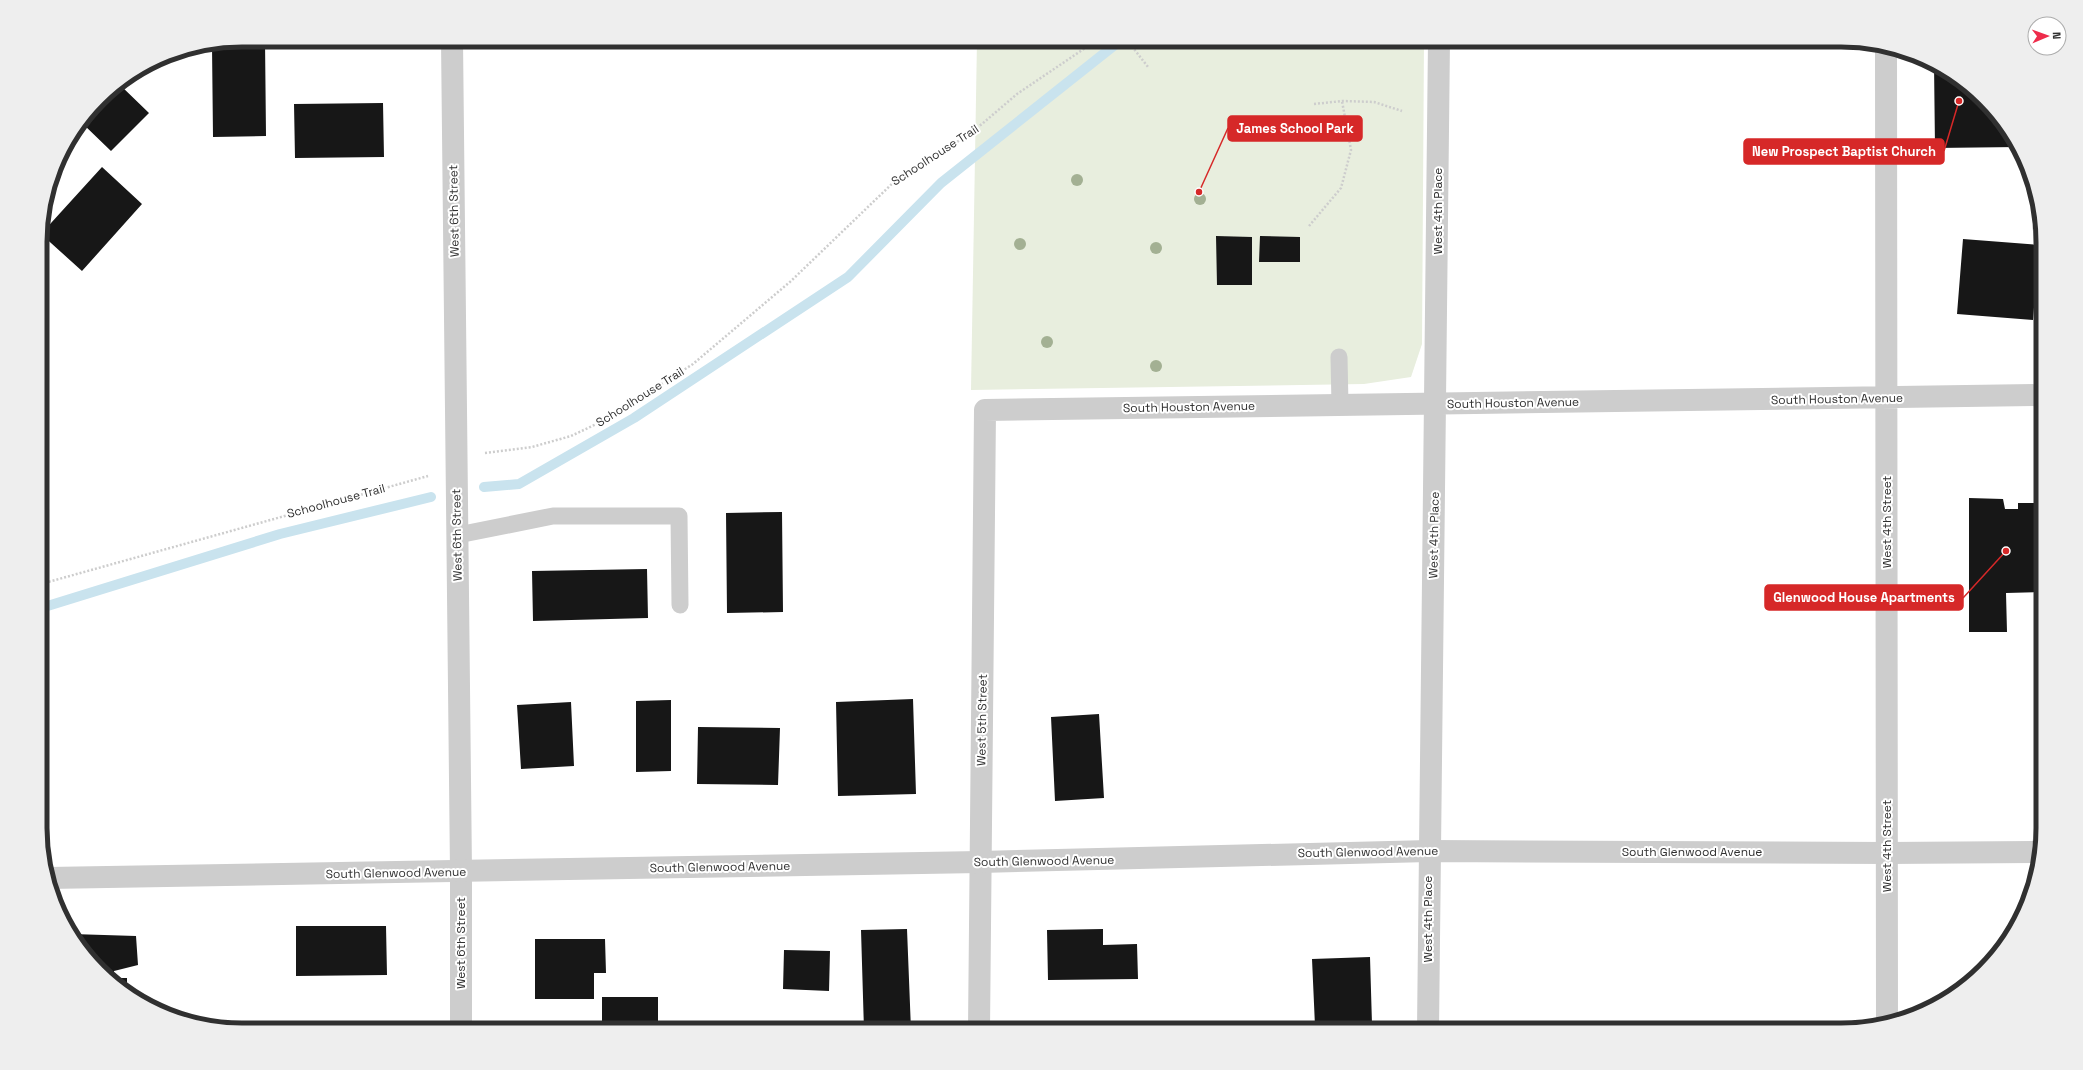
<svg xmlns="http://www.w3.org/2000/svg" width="2083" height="1070" viewBox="0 0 2083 1070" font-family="'Space Grotesk',sans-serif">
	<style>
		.green { fill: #e8eede }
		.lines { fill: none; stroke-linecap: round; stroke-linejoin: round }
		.stream { stroke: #c9e3ee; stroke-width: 10 }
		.building { fill: #171717 }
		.path { stroke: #cdcdcd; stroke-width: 2.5; stroke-dasharray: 2 2; stroke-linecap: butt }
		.service { stroke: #cdcdcd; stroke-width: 17 }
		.minor { stroke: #cdcdcd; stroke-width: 22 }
		.tertiary { stroke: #cdcdcd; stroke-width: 22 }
		.tree { fill: #a3b093 }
		.labels { text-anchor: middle; stroke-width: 4; stroke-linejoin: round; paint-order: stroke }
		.street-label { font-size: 12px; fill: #303030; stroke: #fff }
		.rim { fill: none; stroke: #303030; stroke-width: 5 }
		.leader { fill: none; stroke: #d62828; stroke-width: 1.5 }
		.callout-dot { fill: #d62828; stroke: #fff; stroke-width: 1.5 }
		.callout { fill: #d62828; stroke: #d62828; stroke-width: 1.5 }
		.callout-label { font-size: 13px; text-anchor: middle; font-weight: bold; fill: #fff }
	</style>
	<rect width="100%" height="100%" fill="#fff"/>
	<path class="green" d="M 977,40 L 1424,40 L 1422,344 L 1411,377 L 1364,384 L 971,390 Z"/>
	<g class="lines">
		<path class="stream" d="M 484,487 L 519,484 L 634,418 L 848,277 L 941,183 L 1121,40
			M 41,608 L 280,534 L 431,497"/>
	</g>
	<path class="building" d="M 242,40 L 265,40 L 266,136 L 213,137 L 212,46 Z
		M 1934,63 L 1964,82 L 2001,119 L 2018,147 L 1935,148 Z
		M 119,84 L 149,113 L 111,151 L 83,124 L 109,90 Z
		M 383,103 L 384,157 L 295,158 L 294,104 Z
		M 102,167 L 142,204 L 82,271 L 41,234 Z
		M 1216,236 L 1252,237 L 1252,285 L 1217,285 Z
		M 1260,236 L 1300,237 L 1300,262 L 1259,262 Z
		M 1963,239 L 2039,245 L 2033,320 L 1957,314 Z
		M 1969,498 L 2003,499 L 2005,509 L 2018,509 L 2018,503 L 2042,503 L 2042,592 L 2006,593 L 2007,632 L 1969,632 Z
		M 782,512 L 783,612 L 727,613 L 726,513 Z
		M 647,569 L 648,618 L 533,621 L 532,571 Z
		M 913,699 L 916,794 L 838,796 L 836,702 Z
		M 671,700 L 671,771 L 636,772 L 636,701 Z
		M 571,702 L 574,766 L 521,769 L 517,705 Z
		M 1099,714 L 1104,798 L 1055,801 L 1051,717 Z
		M 698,727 L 780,728 L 778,785 L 697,784 Z
		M 296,926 L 386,926 L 387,975 L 296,976 Z
		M 907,929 L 911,1030 L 864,1030 L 861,930 Z
		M 1103,929 L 1103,945 L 1137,944 L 1138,979 L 1048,980 L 1047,930 Z
		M 72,934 L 136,936 L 138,965 L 114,971 L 114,978 L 127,978 L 127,993 L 119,988 L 82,951 Z
		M 535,939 L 605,939 L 606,973 L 594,973 L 594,999 L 535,999 Z
		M 784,950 L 830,951 L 829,991 L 783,989 Z
		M 1370,957 L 1372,1024 L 1315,1026 L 1312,959 Z
		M 602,997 L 658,997 L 658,1030 L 602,1030 Z"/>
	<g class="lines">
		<path class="path" d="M 1127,40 L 1148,67
			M 1314,104 L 1342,101 L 1374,102 L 1402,111
			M 1309,226 L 1341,188 L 1351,150 L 1342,101
			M 485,453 L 532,447 L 571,436 L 605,420 L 693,364 L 791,281 L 897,179 L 930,160 L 960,140 L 982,124 L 1017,94 L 1097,40
			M 41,584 L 428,476"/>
		<path class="service" d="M 1339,357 L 1340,405
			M 458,535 L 553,516 L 679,516 L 680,605"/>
		<path class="minor" d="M 452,40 L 461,872 L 461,1030
			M 1886,46 L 1887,1023
			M 979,1030 L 985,410 L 2042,395
			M 1428,1030 L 1439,40"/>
		<path class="tertiary" d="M 48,878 L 980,862 L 1429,851 L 1887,853 L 2040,852"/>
	</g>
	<g class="tree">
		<circle cx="1077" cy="180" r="6"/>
		<circle cx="1200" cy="199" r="6"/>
		<circle cx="1020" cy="244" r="6"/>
		<circle cx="1156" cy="248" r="6"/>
		<circle cx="1047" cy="342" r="6"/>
		<circle cx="1156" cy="366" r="6"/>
	</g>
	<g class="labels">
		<g class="street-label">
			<text transform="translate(935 155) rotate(-33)" y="4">Schoolhouse Trail</text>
			<text transform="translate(454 211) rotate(-91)" y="4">West 6th Street</text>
			<text transform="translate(1438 211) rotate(-90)" y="4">West 4th Place</text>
			<text transform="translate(640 397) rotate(-32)" y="4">Schoolhouse Trail</text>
			<text transform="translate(1837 399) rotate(-1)" y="4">South Houston Avenue</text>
			<text transform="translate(1513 403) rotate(-1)" y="4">South Houston Avenue</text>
			<text transform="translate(1189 407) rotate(-1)" y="4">South Houston Avenue</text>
			<text transform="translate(336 501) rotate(-15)" y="4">Schoolhouse Trail</text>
			<text transform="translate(1887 522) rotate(-90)" y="4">West 4th Street</text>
			<text transform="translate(457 535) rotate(-91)" y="4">West 6th Street</text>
			<text transform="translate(1434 535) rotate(-89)" y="4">West 4th Place</text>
			<text transform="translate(982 720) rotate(-89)" y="4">West 5th Street</text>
			<text transform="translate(1887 846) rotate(-90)" y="4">West 4th Street</text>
			<text transform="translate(1368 852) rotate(-1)" y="4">South Glenwood Avenue</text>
			<text x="1692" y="856">South Glenwood Avenue</text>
			<text transform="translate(1044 861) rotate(-1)" y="4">South Glenwood Avenue</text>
			<text transform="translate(720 867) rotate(-1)" y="4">South Glenwood Avenue</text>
			<text transform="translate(396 873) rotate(-1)" y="4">South Glenwood Avenue</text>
			<text transform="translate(1428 919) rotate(-90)" y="4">West 4th Place</text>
			<text transform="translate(461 943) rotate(-90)" y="4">West 6th Street</text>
		</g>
	</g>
	<path d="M0 0H2083V1070H0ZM242 47H1841A195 195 0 0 1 2036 242V828A195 195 0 0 1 1841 1023H242A195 195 0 0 1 47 828V242A195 195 0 0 1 242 47Z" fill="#eee" fill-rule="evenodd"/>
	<path class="rim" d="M242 47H1841A195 195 0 0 1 2036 242V828A195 195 0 0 1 1841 1023H242A195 195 0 0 1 47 828V242A195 195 0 0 1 242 47Z"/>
	<path class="leader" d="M1199 192L1228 128M1959 101L1944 151M2006 551L1963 598"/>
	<g class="callout-dot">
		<circle cx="1199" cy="192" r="4"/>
		<circle cx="1959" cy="101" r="4"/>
		<circle cx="2006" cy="551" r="4"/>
	</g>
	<g class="callout">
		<rect x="1228" y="116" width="134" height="25" rx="4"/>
		<rect x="1744" y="139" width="200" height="25" rx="4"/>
		<rect x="1765" y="585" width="198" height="25" rx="4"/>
	</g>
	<g class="callout-label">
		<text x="1295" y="133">James School Park</text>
		<text x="1844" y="156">New Prospect Baptist Church</text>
		<text x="1864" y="602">Glenwood House Apartments</text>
	</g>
	<g transform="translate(2047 36) rotate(88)"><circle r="19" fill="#ffffff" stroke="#acacac"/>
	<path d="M0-3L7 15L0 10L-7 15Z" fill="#ee2c4b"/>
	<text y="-6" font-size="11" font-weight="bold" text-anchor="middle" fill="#303030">N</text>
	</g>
</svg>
